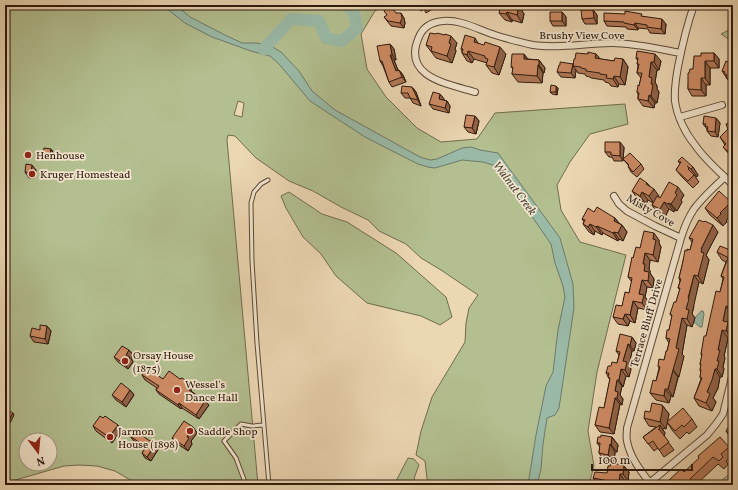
<svg xmlns="http://www.w3.org/2000/svg" width="738" height="490" viewBox="0 0 738 490" font-family="Vollkorn,serif">
	<style>
		.green { fill: #b3bf90; stroke: #706c4e; fill-rule: evenodd }
		.water { fill: #9abaa7; stroke: #6e7a69 }
		.lines { fill: none; stroke-linecap: round; stroke-linejoin: round }
		.river { stroke: #9abaa7; stroke-width: 12 }
		.service-casing { stroke: #5c4836; stroke-width: 5 }
		.minor-casing { stroke: #5c4836; stroke-width: 8 }
		.service { stroke: #f3e5ce; stroke-width: 3 }
		.minor { stroke: #f3e5ce; stroke-width: 6 }
		.wall { fill: #b27857; stroke: #2c190d }
		.shaded-wall { fill: #916247; stroke: #2c190d }
		.building { fill: #cf8c65; stroke: #2c190d }
		.poi-dot { fill: #8f2418; stroke: #f3e5ce; stroke-width: 1.5 }
		.labels { text-anchor: middle; stroke-width: 3.5; stroke-linejoin: round; paint-order: stroke }
		.street-label { font-size: 11px; fill: #2c190d; stroke: #f3e5ce }
		.poi-label { font-size: 11px; fill: #2c190d; stroke: #f3e5ce; text-anchor: start }
		.water-label { font-size: 12px; font-style: italic; fill: #4d493b; stroke: #f3e5ce }
	</style>
	<rect width="100%" height="100%" fill="#ecd7b3"/>
	<filter id="stains"><feTurbulence type="fractalNoise" baseFrequency=".005" numOctaves="4"/><feColorMatrix values="0 0 0 0 .2 0 0 0 0 .09 0 0 0 0 .02 0 0 0 .5 -.17"/></filter>
	<radialGradient id="worn" r=".72"><stop offset=".6" stop-color="#630" stop-opacity="0"/><stop offset="1" stop-color="#630" stop-opacity=".3"/></radialGradient>
	<path class="green" d="M 5,5 L 383,5 L 375,11 L 361,34 L 367,69 L 386,97 L 417,128 L 441,142 L 477,139 L 495,113 L 625,104 L 628,124 L 590,134 L 570,162 L 557,185 L 561,210 L 580,242 L 626,255 L 597,372 L 588,431 L 594,466 L 589,485 L 431,485 L 427,479 L 425,461 L 416,455 L 421,431 L 432,397 L 465,342 L 466,323 L 469,308 L 478,295 L 441,270 L 421,258 L 406,244 L 379,231 L 368,220 L 341,207 L 313,191 L 289,181 L 256,158 L 235,136 L 228,135 L 227,140 L 258,485 L 139,485 L 115,471 L 97,466 L 79,465 L 64,466 L 5,483 ZM 238,101 L 244,103 L 242,117 L 234,115 ZM 26,440 L 50,440 L 50,464 L 26,464 Z
		M 733,28 L 733,42 L 721,34 Z
		M 289,192 L 322,214 L 347,222 L 396,253 L 446,297 L 452,317 L 440,325 L 421,316 L 367,303 L 336,276 L 321,254 L 303,237 L 286,208 L 281,196 Z
		M 408,458 L 414,459 L 419,465 L 416,473 L 414,479 L 420,485 L 394,485 Z
		M 733,471 L 733,485 L 716,485 Z"/>
	<path class="water" d="M 162,5 L 176,5 L 190,17 L 225,35 L 242,43 L 257,43 L 271,46 L 281,52 L 299,71 L 312,91 L 335,110 L 420,157 L 430,160 L 437,159 L 462,148 L 471,147 L 480,150 L 498,153 L 560,238 L 573,284 L 574,308 L 559,408 L 555,415 L 547,418 L 543,444 L 541,469 L 537,485 L 528,485 L 536,435 L 546,386 L 553,372 L 558,330 L 565,297 L 563,286 L 555,263 L 551,244 L 515,192 L 502,172 L 493,165 L 483,162 L 462,160 L 435,168 L 428,167 L 418,164 L 365,137 L 310,101 L 279,64 L 270,56 L 251,51 L 212,37 L 185,23 Z
		M 701,311 L 703,311 L 704,314 L 702,327 L 700,327 L 694,322 L 694,319 Z"/>
	<g class="lines">
		<path class="river" d="M 264,49 L 291,19 L 319,21 L 326,38 L 342,41 L 357,28 L 354,11 L 345,5"/>
		<defs>
			<path id="service" d="M 268,180 L 261,184 L 254,192 L 251,203 L 252,261 L 257,343 L 269,485
				M 246,485 L 236,458 L 224,441 L 241,424 L 252,426 L 263,425"/>
			<path id="minor" d="M 694,5 C 687,25 682,46 678,67 C 676,78 674,89 675,101 C 677,116 685,133 695,145 C 705,160 720,172 733,185
				M 475,92 C 448,84 401,77 419,37 C 423,27 432,22 443,21 C 460,19 479,30 495,35 C 507,39 520,42 533,45 C 560,49 585,43 612,43 C 635,43 658,49 681,53
				M 680,117 L 722,105
				M 614,196 L 619,204 L 627,211 L 655,226 L 681,238
				M 650,483 C 640,470 630,457 627,441 C 626,437 627,432 627,428 L 681,238 C 684,228 688,218 694,209 C 703,197 714,187 725,177
				M 647,485 L 707,435 L 716,424 L 723,414 L 733,373"/>
		</defs>
		<use href="#service" class="service-casing"/>
		<use href="#minor" class="minor-casing"/>
		<use href="#service" class="service"/>
		<use href="#minor" class="minor"/>
	</g>
	<path class="wall" d="M 417,5 L 438,5 L 430,8 L 431,10 L 426,13 L 424,9 L 421,11 Z
		M 715,5 L 727,5 L 726,9 Z
		M 519,6 L 524,14 L 522,23 L 512,20 L 512,22 L 505,20 L 499,13 Z
		M 593,10 L 597,15 L 597,24 L 585,24 L 582,19 Z
		M 562,12 L 566,17 L 566,26 L 553,26 L 550,21 Z
		M 396,13 L 404,18 L 405,23 L 404,28 L 391,26 L 384,17 Z
		M 644,17 L 666,24 L 665,34 L 650,33 L 648,29 L 638,28 L 638,30 L 627,29 L 626,27 L 607,26 L 604,21 Z
		M 457,43 L 455,49 L 456,51 L 452,63 L 436,58 L 426,45 Z
		M 390,44 L 394,49 L 396,60 L 394,60 L 398,70 L 399,70 L 403,75 L 406,82 L 392,87 L 389,82 L 383,66 L 380,61 Z
		M 479,44 L 506,54 L 499,75 L 492,73 L 486,65 L 487,63 L 474,59 L 472,63 L 467,61 L 462,53 L 462,51 L 461,49 Z
		M 714,53 L 719,59 L 719,68 L 710,68 L 710,85 L 706,85 L 706,96 L 692,96 L 688,89 L 689,73 L 693,69 L 701,56 Z
		M 524,54 L 528,59 L 539,60 L 545,68 L 544,73 L 543,73 L 542,83 L 518,82 L 512,74 L 513,69 L 511,67 Z
		M 588,54 L 596,54 L 600,59 L 614,61 L 623,59 L 628,67 L 625,85 L 619,84 L 618,87 L 611,86 L 609,83 L 605,82 L 604,80 L 591,78 L 590,77 L 586,76 L 585,74 L 578,73 L 576,70 L 575,78 L 561,77 L 557,72 L 573,64 L 575,59 Z
		M 636,58 L 661,61 L 659,70 L 657,70 L 655,82 L 657,86 L 657,89 L 659,92 L 657,103 L 655,103 L 654,108 L 643,106 L 638,99 L 638,94 L 637,92 L 639,86 L 641,78 L 637,73 L 638,65 L 637,64 L 638,61 Z
		M 733,64 L 733,84 L 730,83 L 722,71 Z
		M 556,86 L 558,88 L 557,95 L 552,94 L 550,92 Z
		M 412,87 L 416,92 L 421,106 L 413,103 L 410,98 L 405,98 L 401,93 Z
		M 440,94 L 444,99 L 444,100 L 447,101 L 450,106 L 449,113 L 433,109 L 429,104 Z
		M 475,116 L 479,121 L 476,134 L 468,132 L 464,127 Z
		M 716,118 L 720,123 L 718,137 L 711,136 L 707,131 L 707,129 L 703,124 Z
		M 730,122 L 733,125 L 733,159 L 729,154 L 723,147 L 725,145 L 720,137 L 728,129 Z
		M 624,147 L 623,161 L 614,161 L 612,157 L 609,157 L 605,152 Z
		M 51,149 L 53,152 L 52,157 L 44,156 L 43,154 Z
		M 623,159 L 641,164 L 644,169 L 637,177 L 631,172 L 628,166 L 629,166 Z
		M 678,161 L 693,167 L 698,175 L 697,177 L 694,175 L 699,182 L 693,188 L 682,177 L 676,170 L 680,164 Z
		M 36,170 L 34,178 L 29,178 L 25,172 Z
		M 647,183 L 660,198 L 684,195 L 681,200 L 682,202 L 677,211 L 675,210 L 674,212 L 669,209 L 665,217 L 657,213 L 652,205 L 653,203 L 648,200 L 646,204 L 637,198 L 632,191 Z
		M 705,208 L 726,221 L 727,222 L 723,226 L 710,215 Z
		M 594,212 L 615,218 L 619,223 L 622,225 L 627,232 L 623,241 L 619,239 L 618,241 L 603,233 L 602,235 L 595,231 L 594,235 L 589,232 L 583,224 L 584,222 L 582,219 Z
		M 718,232 L 706,255 L 709,260 L 703,284 L 699,282 L 693,305 L 694,306 L 692,314 L 695,318 L 692,327 L 687,325 L 682,354 L 684,356 L 673,397 L 671,396 L 669,403 L 656,400 L 650,393 L 656,381 L 659,368 L 658,366 L 664,360 L 667,351 L 669,343 L 666,338 L 669,330 L 672,317 L 670,314 L 676,302 L 680,290 L 678,288 L 680,281 L 679,278 L 683,262 L 683,261 L 687,251 L 690,250 L 692,242 L 689,238 Z
		M 659,240 L 659,243 L 661,247 L 658,262 L 650,260 L 649,269 L 650,271 L 650,273 L 654,279 L 653,288 L 647,287 L 645,297 L 649,302 L 647,310 L 638,308 L 635,323 L 630,321 L 628,326 L 618,324 L 613,317 L 622,306 L 629,293 L 632,282 L 628,277 L 633,258 L 640,248 Z
		M 733,251 L 733,314 L 731,314 L 729,324 L 733,330 L 731,338 L 728,338 L 724,356 L 725,358 L 723,367 L 724,369 L 722,377 L 720,377 L 718,388 L 713,398 L 716,402 L 712,411 L 699,406 L 694,398 L 701,379 L 700,377 L 701,372 L 700,370 L 701,366 L 700,364 L 702,356 L 701,354 L 706,336 L 720,292 L 723,279 L 721,276 L 726,262 L 722,260 L 717,252 Z
		M 47,326 L 51,331 L 48,344 L 34,342 L 30,336 L 40,330 Z
		M 632,337 L 636,343 L 634,351 L 632,351 L 629,365 L 631,369 L 629,377 L 626,376 L 623,387 L 622,386 L 620,395 L 623,399 L 622,405 L 620,404 L 614,434 L 600,432 L 595,425 L 604,408 L 610,380 L 608,377 L 608,376 L 606,373 L 611,366 L 617,363 L 619,355 L 616,351 Z
		M 129,350 L 133,355 L 131,358 L 133,362 L 128,369 L 118,362 L 114,357 Z
		M 142,375 L 163,379 L 180,379 L 190,383 L 193,387 L 191,391 L 205,401 L 209,405 L 199,419 L 182,408 L 181,409 L 159,394 L 156,390 L 157,388 L 145,380 Z
		M 130,390 L 134,395 L 126,407 L 116,400 L 112,395 Z
		M 662,405 L 669,414 L 666,429 L 662,428 L 665,433 L 664,436 L 674,450 L 664,457 L 658,448 L 654,451 L 643,437 L 656,427 L 649,426 L 644,418 L 650,412 Z
		M 692,419 L 697,427 L 689,434 L 687,432 L 680,439 L 672,430 L 667,422 Z
		M 93,426 L 121,430 L 112,443 L 96,431 Z
		M 193,427 L 197,433 L 191,441 L 192,444 L 188,451 L 176,443 L 172,438 Z
		M 726,431 L 733,436 L 733,440 L 731,439 Z
		M 130,436 L 159,448 L 151,461 L 145,458 L 142,453 L 145,449 L 133,440 Z
		M 612,437 L 618,445 L 617,452 L 615,452 L 614,462 L 604,461 L 599,453 L 600,447 L 597,443 Z
		M 729,447 L 733,452 L 733,455 L 726,461 L 728,464 L 724,469 L 718,464 L 696,485 L 673,485 L 669,480 Z
		M 610,466 L 624,466 L 629,472 L 628,481 L 625,481 L 625,485 L 598,485 L 593,478 L 607,473 Z"/>
	<path class="shaded-wall" d="M 723,5 L 727,5 L 726,9 Z
		M 519,6 L 524,14 L 522,23 L 517,15 Z
		M 593,10 L 597,15 L 597,24 L 594,18 Z
		M 507,12 L 512,20 L 512,22 L 506,14 Z
		M 562,12 L 566,17 L 566,26 L 562,21 Z
		M 401,13 L 404,18 L 405,23 L 404,28 L 400,23 Z
		M 662,19 L 666,24 L 665,34 L 661,29 Z
		M 635,23 L 638,28 L 638,30 L 634,25 Z
		M 451,36 L 457,43 L 455,49 L 456,51 L 452,63 L 447,56 L 449,43 Z
		M 475,38 L 480,46 L 474,42 Z
		M 390,44 L 394,49 L 396,60 L 392,55 Z
		M 500,47 L 506,54 L 499,75 L 494,67 Z
		M 468,51 L 474,59 L 472,63 L 467,55 Z
		M 714,53 L 719,59 L 719,68 L 714,61 Z
		M 524,54 L 529,62 L 524,59 Z
		M 596,54 L 602,61 L 595,58 Z
		M 655,54 L 661,61 L 659,70 L 654,62 Z
		M 390,55 L 394,60 L 400,76 L 396,71 Z
		M 623,59 L 628,67 L 625,85 L 620,77 Z
		M 539,60 L 545,68 L 544,73 L 539,65 Z
		M 705,61 L 710,68 L 710,85 L 705,78 Z
		M 651,62 L 657,70 L 655,82 L 657,86 L 657,89 L 659,92 L 657,103 L 651,96 L 651,84 L 649,77 Z
		M 573,64 L 573,66 L 576,70 L 575,78 L 571,73 Z
		M 538,65 L 543,73 L 542,83 L 537,76 Z
		M 399,70 L 403,75 L 406,82 L 402,77 Z
		M 614,76 L 619,84 L 618,87 L 613,79 Z
		M 701,78 L 706,85 L 706,96 L 701,90 Z
		M 556,86 L 558,88 L 557,95 L 556,92 Z
		M 412,87 L 416,92 L 421,106 L 418,100 Z
		M 440,94 L 444,99 L 443,104 L 439,99 Z
		M 649,95 L 655,103 L 654,108 L 648,101 Z
		M 447,101 L 450,106 L 449,113 L 445,108 Z
		M 475,116 L 479,121 L 476,134 L 472,128 Z
		M 716,118 L 720,123 L 718,137 L 715,132 Z
		M 620,142 L 624,147 L 623,161 L 620,156 Z
		M 51,149 L 53,152 L 52,157 L 50,155 Z
		M 32,165 L 36,170 L 34,178 L 31,173 Z
		M 693,167 L 698,175 L 697,177 L 691,169 Z
		M 647,183 L 653,191 L 654,189 L 659,196 L 654,204 L 649,196 L 646,184 Z
		M 678,187 L 684,195 L 681,200 L 682,202 L 677,211 L 671,204 L 675,193 Z
		M 642,192 L 648,200 L 646,204 L 640,196 Z
		M 664,202 L 669,209 L 665,217 L 660,209 Z
		M 731,202 L 733,205 L 733,213 L 726,221 L 727,222 L 723,226 L 717,218 L 720,213 Z
		M 669,203 L 675,210 L 674,212 L 668,204 Z
		M 615,218 L 620,225 L 614,221 Z
		M 590,224 L 595,231 L 594,235 L 588,227 Z
		M 622,225 L 627,232 L 623,241 L 618,233 Z
		M 713,225 L 718,232 L 706,255 L 709,260 L 703,284 L 698,276 L 701,252 L 701,249 Z
		M 597,226 L 603,233 L 602,235 L 596,227 Z
		M 614,232 L 619,239 L 618,241 L 613,233 Z
		M 654,233 L 659,240 L 659,243 L 661,247 L 658,262 L 653,255 L 653,239 Z
		M 645,253 L 650,260 L 649,269 L 650,271 L 650,273 L 654,279 L 653,288 L 648,281 L 644,271 L 643,264 Z
		M 733,253 L 733,262 L 731,259 Z
		M 694,275 L 699,282 L 692,314 L 695,318 L 692,327 L 687,319 L 686,309 Z
		M 642,280 L 647,287 L 645,297 L 649,302 L 647,310 L 642,303 L 639,294 Z
		M 733,281 L 733,304 L 730,300 L 731,291 Z
		M 633,301 L 638,308 L 635,323 L 630,315 Z
		M 726,306 L 731,314 L 729,324 L 733,329 L 731,338 L 726,331 L 723,321 Z
		M 625,314 L 630,321 L 628,326 L 623,319 Z
		M 682,318 L 687,325 L 682,354 L 684,356 L 679,377 L 673,370 L 676,348 Z
		M 47,326 L 51,331 L 48,344 L 45,339 Z
		M 722,330 L 728,338 L 724,356 L 725,358 L 723,367 L 724,369 L 722,377 L 717,369 L 718,350 Z
		M 632,337 L 636,343 L 634,351 L 630,345 Z
		M 628,344 L 632,351 L 629,365 L 631,369 L 629,377 L 625,370 L 623,361 Z
		M 129,350 L 133,355 L 131,358 L 133,362 L 128,369 L 125,364 L 126,355 Z
		M 621,369 L 626,376 L 623,387 L 619,380 Z
		M 715,369 L 720,377 L 718,388 L 713,398 L 716,402 L 712,411 L 706,403 L 707,392 Z
		M 673,370 L 678,377 L 673,397 L 668,389 Z
		M 617,380 L 622,386 L 620,395 L 623,399 L 622,405 L 617,398 L 615,391 Z
		M 190,383 L 193,387 L 190,392 L 186,388 Z
		M 665,389 L 671,396 L 669,403 L 664,396 Z
		M 130,390 L 134,395 L 126,407 L 122,402 Z
		M 615,398 L 620,404 L 614,434 L 609,428 Z
		M 205,401 L 209,405 L 199,419 L 196,415 Z
		M 179,403 L 182,408 L 181,409 L 178,405 Z
		M 662,405 L 669,414 L 666,429 L 660,422 Z
		M 13,413 L 14,415 L 10,423 L 8,421 Z
		M 118,425 L 121,430 L 112,443 L 109,437 Z
		M 660,425 L 665,433 L 664,437 L 659,430 Z
		M 193,427 L 197,433 L 191,441 L 192,444 L 188,451 L 184,446 L 187,437 Z
		M 612,437 L 618,445 L 617,452 L 611,445 Z
		M 156,443 L 159,448 L 151,461 L 147,457 Z
		M 610,444 L 615,452 L 614,462 L 608,455 Z
		M 624,466 L 629,472 L 628,481 L 623,474 Z
		M 620,474 L 625,481 L 625,485 L 621,485 L 619,483 Z"/>
	<path class="building" d="M 501,5 L 515,5 L 519,6 L 517,15 L 507,12 L 506,14 L 499,13 Z
		M 391,6 L 396,13 L 401,13 L 402,18 L 400,23 L 388,21 L 384,17 L 387,15 L 384,11 L 386,8 Z
		M 581,10 L 593,10 L 594,18 L 582,19 Z
		M 625,11 L 642,14 L 641,16 L 662,19 L 661,29 L 647,27 L 647,25 L 635,23 L 634,25 L 624,23 L 624,22 L 604,21 L 604,13 L 625,14 Z
		M 550,12 L 562,12 L 562,21 L 550,21 Z
		M 430,33 L 436,34 L 437,33 L 445,35 L 445,34 L 451,36 L 449,43 L 451,44 L 447,56 L 431,51 L 432,47 L 426,45 Z
		M 465,35 L 475,38 L 474,42 L 484,45 L 485,42 L 500,47 L 494,67 L 486,65 L 488,59 L 485,58 L 485,56 L 468,51 L 467,55 L 462,53 L 463,49 L 461,49 Z
		M 390,44 L 392,55 L 390,55 L 396,71 L 399,70 L 402,77 L 389,82 L 382,61 L 380,61 L 377,46 Z
		M 637,51 L 655,54 L 654,62 L 651,62 L 649,77 L 652,78 L 651,84 L 653,84 L 651,96 L 649,95 L 648,101 L 638,99 L 639,93 L 637,92 L 638,85 L 639,86 L 642,73 L 637,73 L 639,64 L 637,64 L 638,58 L 636,58 Z
		M 588,52 L 596,54 L 595,58 L 614,61 L 615,58 L 623,59 L 620,77 L 614,76 L 613,79 L 606,78 L 607,75 L 600,74 L 600,73 L 586,71 L 586,69 L 581,68 L 581,67 L 573,66 L 574,59 L 575,59 L 576,53 L 588,54 Z
		M 701,53 L 714,53 L 714,61 L 705,61 L 705,78 L 701,78 L 701,90 L 688,89 L 688,73 L 689,73 L 690,69 L 693,69 L 694,56 L 701,56 Z
		M 512,54 L 524,54 L 524,59 L 539,60 L 539,65 L 538,65 L 537,76 L 512,74 L 513,67 L 511,67 Z
		M 726,61 L 733,64 L 733,80 L 726,78 L 727,75 L 724,74 L 725,72 L 722,71 Z
		M 560,62 L 573,64 L 571,73 L 557,72 L 559,65 L 560,65 Z
		M 551,85 L 556,86 L 556,92 L 550,92 Z
		M 402,86 L 412,87 L 418,100 L 410,98 L 408,93 L 401,93 Z
		M 433,92 L 440,94 L 439,99 L 447,101 L 445,108 L 429,104 Z
		M 466,115 L 475,116 L 472,128 L 464,127 Z
		M 704,116 L 716,118 L 715,132 L 707,131 L 708,127 L 705,126 L 706,124 L 703,124 Z
		M 730,122 L 733,126 L 733,156 L 723,147 L 726,144 L 720,137 L 728,129 L 726,124 Z
		M 605,142 L 620,142 L 620,156 L 611,155 L 611,152 L 605,152 Z
		M 44,148 L 51,149 L 50,155 L 43,154 Z
		M 630,153 L 641,164 L 633,172 L 628,166 L 629,165 L 623,159 Z
		M 682,157 L 693,167 L 691,169 L 687,166 L 689,168 L 688,169 L 694,175 L 688,181 L 676,170 L 681,162 L 678,161 Z
		M 26,164 L 32,165 L 31,173 L 25,172 Z
		M 640,178 L 647,183 L 646,184 L 654,189 L 649,196 L 642,192 L 640,196 L 632,191 Z
		M 669,182 L 678,187 L 675,193 L 677,195 L 671,204 L 669,203 L 668,204 L 664,202 L 660,209 L 652,205 L 657,196 L 660,198 Z
		M 719,191 L 731,202 L 720,213 L 721,214 L 717,218 L 705,208 Z
		M 597,207 L 615,218 L 614,221 L 622,225 L 618,233 L 614,232 L 613,233 L 597,226 L 596,227 L 590,224 L 588,227 L 583,224 L 585,220 L 582,219 L 588,208 L 594,212 Z
		M 699,220 L 704,222 L 705,221 L 713,225 L 701,249 L 702,249 L 701,252 L 704,253 L 698,276 L 694,275 L 688,298 L 689,299 L 686,309 L 689,310 L 687,319 L 682,318 L 676,348 L 679,349 L 673,370 L 668,389 L 665,389 L 664,396 L 650,393 L 653,380 L 656,381 L 660,367 L 658,366 L 659,359 L 664,360 L 666,351 L 667,351 L 670,339 L 666,338 L 667,330 L 669,330 L 672,315 L 670,314 L 674,302 L 676,302 L 680,288 L 678,288 L 681,279 L 679,278 L 683,261 L 685,250 L 687,251 L 687,249 L 690,250 L 693,239 L 689,238 Z
		M 644,231 L 654,233 L 653,239 L 656,240 L 653,255 L 645,253 L 643,264 L 645,264 L 644,271 L 649,272 L 648,281 L 642,280 L 639,294 L 644,295 L 642,303 L 633,301 L 630,315 L 625,314 L 623,319 L 613,317 L 616,305 L 622,306 L 625,292 L 629,293 L 632,278 L 628,277 L 632,257 L 633,258 L 636,247 L 640,248 Z
		M 720,246 L 733,251 L 731,259 L 717,252 Z
		M 728,258 L 733,260 L 733,281 L 731,291 L 732,291 L 730,300 L 733,300 L 733,308 L 726,306 L 723,321 L 728,322 L 726,331 L 722,330 L 718,350 L 720,350 L 717,361 L 719,361 L 717,369 L 715,369 L 712,380 L 707,392 L 710,394 L 706,403 L 694,398 L 702,378 L 700,377 L 701,370 L 700,370 L 701,364 L 700,364 L 702,354 L 701,354 L 704,336 L 706,336 L 716,291 L 720,292 L 724,277 L 721,276 Z
		M 40,325 L 47,326 L 45,339 L 30,336 L 32,328 L 40,330 Z
		M 620,334 L 632,337 L 630,345 L 628,344 L 623,361 L 627,362 L 625,370 L 621,369 L 619,380 L 617,380 L 615,391 L 618,392 L 617,398 L 615,398 L 609,428 L 595,425 L 599,407 L 604,408 L 610,378 L 608,377 L 609,373 L 606,373 L 608,366 L 611,366 L 612,362 L 617,363 L 620,352 L 616,351 Z
		M 122,346 L 129,350 L 126,355 L 130,357 L 125,364 L 114,357 Z
		M 147,368 L 163,379 L 169,371 L 180,379 L 182,378 L 190,383 L 186,388 L 205,401 L 196,415 L 179,403 L 178,405 L 156,390 L 159,386 L 142,375 Z
		M 121,383 L 130,390 L 122,402 L 112,395 Z
		M 652,403 L 662,405 L 662,406 L 663,406 L 660,422 L 644,418 L 645,411 L 650,412 Z
		M 683,408 L 692,419 L 684,427 L 682,425 L 675,431 L 667,422 Z
		M 7,410 L 13,413 L 8,421 L 5,418 L 5,414 Z
		M 100,416 L 103,418 L 105,416 L 118,425 L 109,437 L 93,426 Z
		M 733,416 L 733,436 L 726,431 L 731,423 L 730,421 Z
		M 184,421 L 193,427 L 187,437 L 189,438 L 184,446 L 172,438 Z
		M 660,425 L 659,430 L 659,429 L 669,442 L 659,450 L 653,441 L 648,444 L 643,437 Z
		M 134,430 L 150,441 L 151,440 L 156,443 L 147,457 L 142,453 L 146,447 L 130,436 Z
		M 601,435 L 612,437 L 611,445 L 610,444 L 608,455 L 599,453 L 600,443 L 597,443 L 598,437 L 601,437 Z
		M 720,437 L 729,447 L 721,454 L 723,457 L 719,461 L 713,457 L 690,479 L 691,480 L 686,485 L 674,485 L 669,480 L 681,469 L 684,472 L 699,458 L 698,456 Z
		M 611,462 L 624,466 L 623,474 L 620,474 L 619,483 L 593,478 L 595,472 L 607,473 L 608,466 L 610,466 Z"/>
	<g class="poi-dot">
		<circle cx="28" cy="155" r="4"/>
		<circle cx="32" cy="174" r="4"/>
		<circle cx="125" cy="361" r="4"/>
		<circle cx="177" cy="390" r="4"/>
		<circle cx="190" cy="431" r="4"/>
		<circle cx="110" cy="437" r="4"/>
	</g>
	<g class="labels">
		<g class="street-label">
			<text x="582" y="39">Brushy View Cove</text>
			<text transform="translate(651 210) rotate(30)" y="4">Misty Cove</text>
			<text transform="translate(646 323) rotate(-74)" y="4">Terrace Bluff Drive</text>
		</g>
		<g class="poi-label">
			<text x="36" y="159">Henhouse</text>
			<text x="40" y="178">Kruger Homestead</text>
			<text x="133" y="359">Orsay House<tspan x="133" dy="13">(1875)</tspan></text>
			<text x="185" y="388">Wessel's<tspan x="185" dy="13">Dance Hall</tspan></text>
			<text x="118" y="435">Jarmon<tspan x="118" dy="13">House (1898)</tspan></text>
			<text x="198" y="435">Saddle Shop</text>
		</g>
		<g class="water-label">
			<text transform="translate(515 188) rotate(53)" y="4">Walnut Creek</text>
		</g>
	</g>
	<rect width="738" height="490" fill="none" stroke="#ecd7b3" stroke-width="20"/>
	<rect x="6" y="6" width="726" height="478" fill="none" stroke="#2c190d" stroke-width="2"/>
	<rect x="10" y="10" width="718" height="470" fill="none" stroke="#2c190d"/>
	<g transform="translate(38 452) rotate(164)"><circle r="19" fill="#f3e5ce" stroke="#a39381"/>
	<path d="M0-3L7 15L0 10L-7 15Z" fill="#8f2418"/>
	<text y="-6" font-size="11" font-weight="bold" text-anchor="middle" fill="#2c190d">N</text>
	</g>
	<path d="M592 464v6h100v-6" fill="none" stroke="#2c190d" stroke-width="2"/>
	<text x="598" y="464" font-size="12" fill="#2c190d" stroke="#f3e5ce" stroke-width="3" paint-order="stroke">100 m</text>
	<rect width="100%" height="100%" filter="url(#stains)"/>
	<rect width="100%" height="100%" fill="url(#worn)"/>
</svg>
